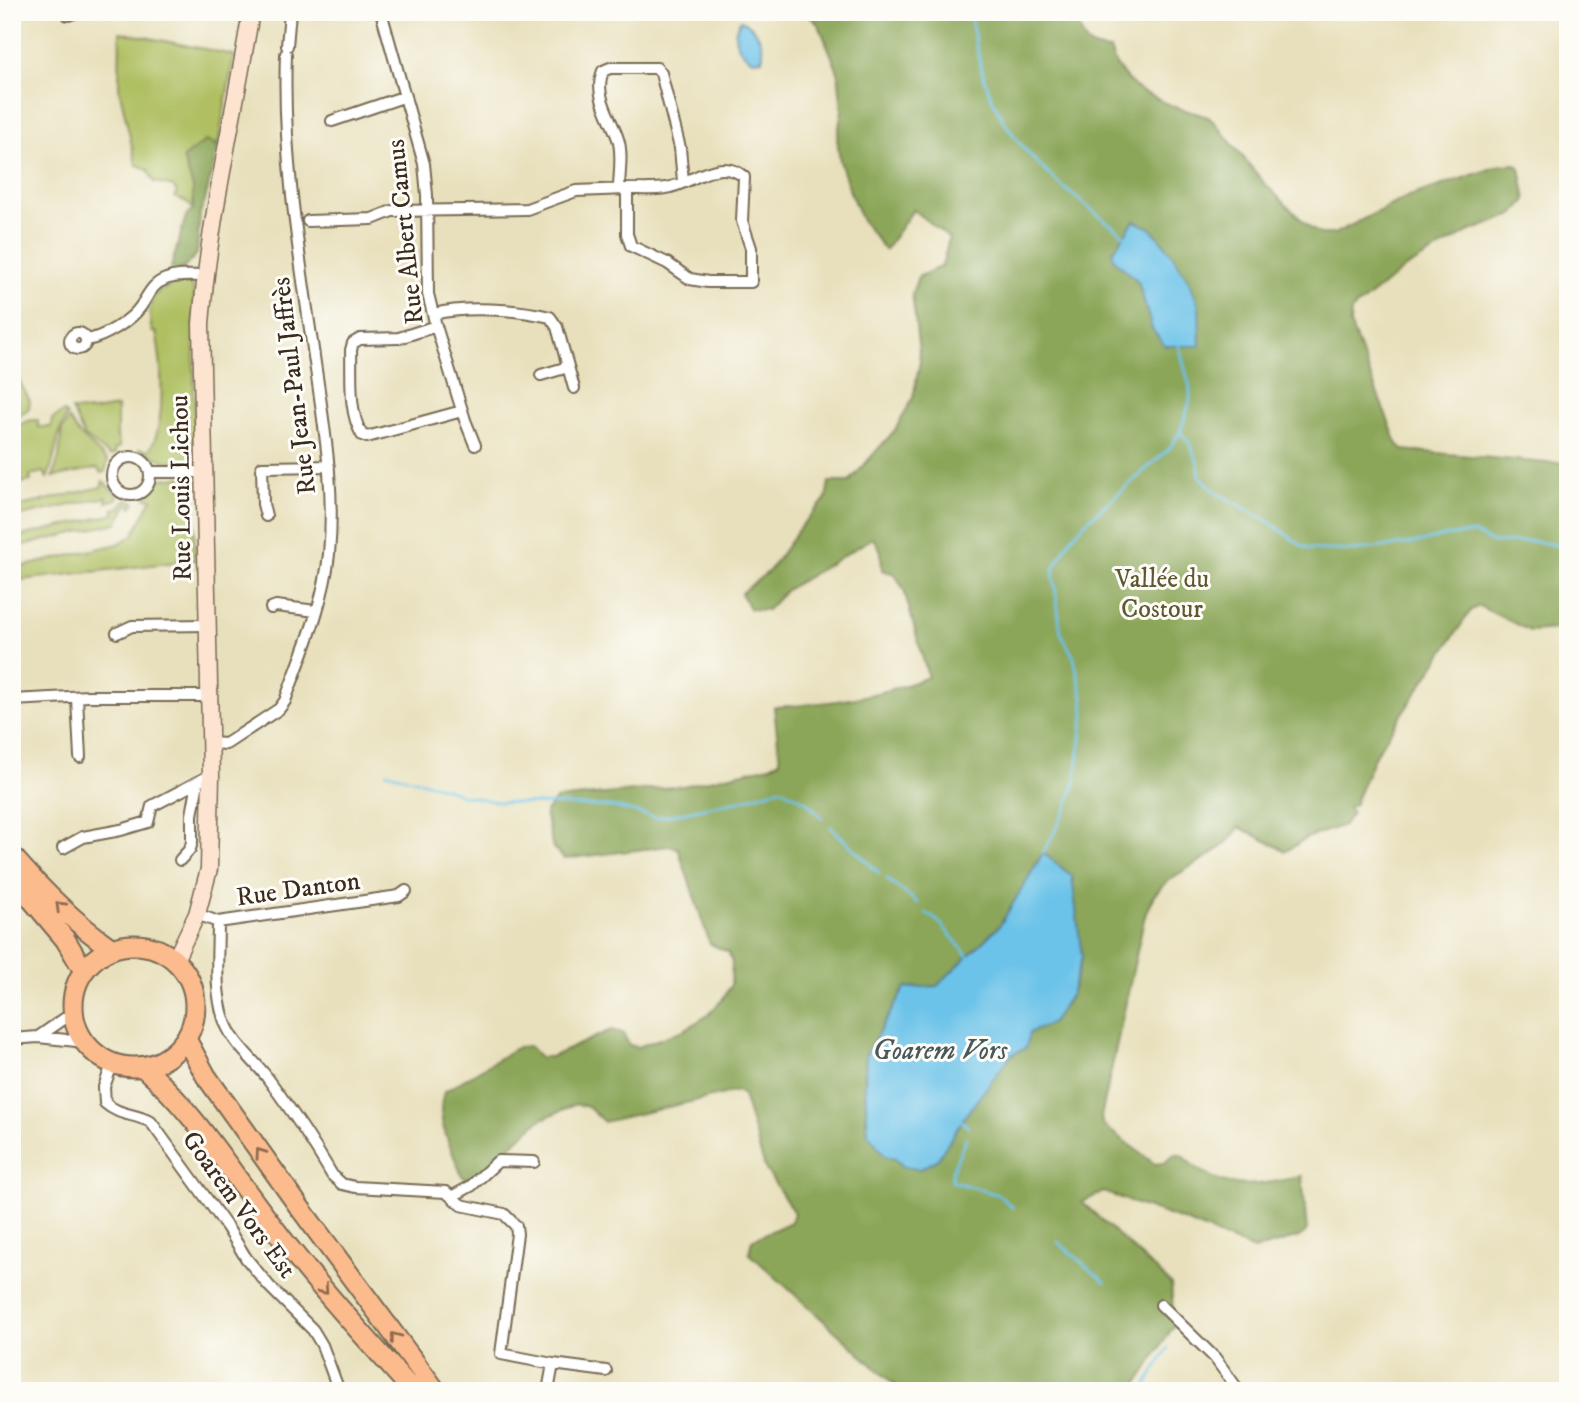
<svg xmlns="http://www.w3.org/2000/svg" width="1580" height="1403" viewBox="0 0 1580 1403" font-family="'IM FELL DW Pica',serif">
	<style>
		.green { fill: #afbf62; stroke: #757440; stroke-width: 2 }
		.forest { fill: #8ba658; stroke: #63683b; stroke-width: 2; fill-rule: evenodd }
		.water { fill: #6cc3e9; stroke: #547684; stroke-width: 2 }
		.lines { fill: none; stroke-linecap: round; stroke-linejoin: round }
		.stream { stroke: #6cc3e9; stroke-width: 2.5 }
		.street-casing { stroke: #786a55; stroke-width: 14 }
		.secondary-casing { stroke: #786a55; stroke-width: 19 }
		.highway-casing { stroke: #786a55; stroke-width: 23 }
		.street { stroke: #fff; stroke-width: 10 }
		.secondary { stroke: #fde4d1; stroke-width: 16 }
		.highway { stroke: #fbbb8d; stroke-width: 19 }
		.oneway { stroke: #916b50 }
		.labels { text-anchor: middle; stroke-width: 6; stroke-linejoin: round; paint-order: stroke }
		.street-label { font-size: 26px; fill: #3b2a1e; stroke: #fdfcf7 }
		.park-label { font-size: 26px; fill: #5e5732; stroke: #fdfcf7 }
		.water-label { font-size: 28px; font-style: italic; fill: #4a585b; stroke: #fdfcf7 }
	</style>
	<rect width="100%" height="100%" fill="#fdfcf7"/>
	<filter id="ink" filterUnits="userSpaceOnUse"><feTurbulence type="fractalNoise" baseFrequency=".0143" numOctaves="2"/><feDisplacementMap in="SourceGraphic" scale="14" xChannelSelector="R" yChannelSelector="G"/><feConvolveMatrix kernelMatrix="1 2 1 2 8 2 1 2 1" color-interpolation-filters="sRGB"/></filter>
	<filter id="wash" filterUnits="userSpaceOnUse"><feTurbulence type="fractalNoise" baseFrequency=".00686" numOctaves="4" result="noise"/><feDisplacementMap in="SourceGraphic" scale="28" xChannelSelector="R" yChannelSelector="G"/><feGaussianBlur stdDeviation="1.57" result="paint"/><feColorMatrix in="noise" values="0 0 0 0 0 0 0 0 0 0 0 0 0 0 0 0 0 1.4 0 .05"/><feComposite in="paint" operator="in"/></filter>
	<g filter="url(#wash)">
		<rect width="100%" height="100%" fill="#e8e0bc"/>
		<path class="green" d="M 120,32 L 234,55 L 218,145 L 205,141 L 183,158 L 193,187 L 193,209 L 187,202 L 174,197 L 177,192 L 173,187 L 154,182 L 148,170 L 136,164 L 119,88 Z
			M 179,283 L 187,283 L 192,286 L 194,293 L 194,453 L 189,461 L 167,462 L 138,449 L 149,450 C 167,427 162,361 156,332 L 152,332 C 147,304 147,291 179,283 Z
			M 14,372 L 30,401 L 29,408 L 12,422 L 12,373 Z
			M 117,407 L 117,436 L 120,447 L 114,450 L 116,454 L 110,456 L 84,436 L 72,410 L 94,411 Z
			M 64,412 L 67,415 C 54,438 58,455 47,478 L 44,472 L 30,475 L 31,481 L 16,484 L 19,492 L 12,490 C 12,465 2,418 38,420 L 38,427 L 51,427 L 52,419 Z
			M 69,419 L 78,433 L 108,461 L 105,472 L 101,473 L 98,468 L 53,477 L 59,457 L 62,430 Z
			M 187,477 L 194,480 L 195,560 L 12,581 L 12,569 L 118,544 L 133,535 L 152,499 L 146,498 C 158,475 162,478 187,477 Z
			M 103,481 L 118,496 L 117,499 L 106,502 L 107,497 L 12,518 L 12,508 L 101,487 Z
			M 126,500 L 135,502 L 132,507 L 128,504 L 117,523 L 12,548 L 12,538 L 115,514 L 113,509 L 119,508 Z"/>
		<path class="forest" d="M 805,12 L 1074,12 C 1084,37 1081,49 1110,50 L 1115,63 L 1124,76 L 1137,89 L 1172,106 L 1208,117 L 1215,123 L 1264,183 L 1310,228 L 1320,234 L 1334,234 L 1407,197 L 1502,165 L 1516,164 L 1520,168 L 1526,200 L 1513,215 L 1468,232 L 1404,269 L 1351,311 L 1350,324 L 1397,443 L 1403,450 L 1548,463 L 1568,462 L 1568,628 L 1530,631 L 1479,606 L 1471,610 L 1375,755 L 1354,805 L 1348,807 L 1352,813 L 1344,825 L 1307,838 L 1286,851 L 1239,827 C 1221,859 1179,865 1156,893 C 1150,900 1147,911 1144,919 L 1101,1117 L 1103,1125 L 1155,1164 L 1164,1163 L 1174,1155 L 1181,1155 C 1221,1194 1251,1187 1302,1176 L 1307,1231 L 1299,1237 L 1254,1250 L 1185,1221 L 1103,1192 L 1082,1202 L 1171,1284 L 1174,1325 L 1133,1391 L 901,1391 L 749,1253 L 752,1240 L 791,1222 L 794,1213 L 765,1168 L 743,1095 L 737,1091 L 604,1122 L 588,1107 L 576,1104 L 540,1120 L 475,1176 L 468,1179 L 462,1176 C 452,1149 434,1120 444,1092 L 518,1047 L 529,1046 L 540,1057 L 551,1057 L 611,1030 L 623,1033 L 629,1045 L 638,1047 L 684,1030 L 708,1015 L 722,1000 L 731,985 L 732,961 L 728,952 L 710,944 L 678,848 L 669,846 L 564,859 L 553,848 L 545,813 L 556,799 L 683,786 L 770,766 L 780,761 L 774,707 C 828,704 878,697 928,677 L 904,590 L 895,574 L 882,570 L 881,551 L 873,538 L 786,590 L 767,610 L 750,609 L 741,593 L 769,571 L 801,526 L 826,499 L 829,482 L 849,482 L 895,430 L 913,398 L 920,361 L 912,293 L 918,277 L 942,266 L 949,238 L 913,210 L 885,250 L 861,219 L 850,192 L 840,161 L 837,139 L 842,110 L 838,72 L 819,25 ZM 1134,221 L 1152,329 L 1138,281 L 1114,260 L 1112,253 ZM 1044,853 L 1082,957 L 1071,995 L 1052,1023 L 1029,1033 L 1025,1048 L 1012,1054 L 965,1116 L 937,1160 L 904,1167 L 895,1159 L 885,1156 L 867,1129 L 865,1085 L 866,1054 L 905,988 L 937,986 L 1000,925 Z
			M 205,141 L 218,145 L 205,201 L 200,213 L 197,254 L 182,270 L 171,268 L 186,216 L 193,209 L 193,187 L 183,158 Z"/>
		<path class="water" d="M 741,20 C 755,26 766,44 762,59 L 752,60 C 737,50 729,36 741,20 Z
			M 1134,221 L 1151,228 L 1172,254 L 1190,283 L 1199,306 L 1200,346 L 1165,346 L 1152,329 L 1138,281 L 1114,260 L 1112,253 Z
			M 1043,853 L 1072,876 L 1082,957 L 1071,994 L 1052,1023 L 1029,1033 L 1026,1048 L 1012,1054 L 965,1116 L 937,1160 L 920,1169 L 904,1167 L 895,1159 L 885,1156 L 868,1134 L 865,1085 L 866,1054 L 905,988 L 937,986 L 1000,925 Z"/>
		<g class="lines">
			<path class="stream" d="M 969,12 C 975,36 978,63 987,86 C 1011,153 1070,193 1124,235
				M 1180,432 L 1190,444 L 1198,463 L 1200,476 L 1218,494 L 1265,519 L 1301,545 L 1310,549 L 1350,551 L 1421,542 L 1444,536 L 1474,533 L 1493,543 L 1533,541 L 1568,547
				M 386,772 L 445,788 L 461,795 L 498,802 L 615,807 L 657,818 L 746,799 L 780,788 L 807,802 L 822,818
				M 831,827 L 879,873
				M 1043,853 L 1066,810 L 1075,783 L 1084,715 L 1083,698 L 1074,658 L 1061,633 L 1053,571 L 1069,541 L 1086,522 L 1169,449 L 1180,432 L 1190,401 L 1190,388 L 1179,346
				M 887,879 L 918,903
				M 926,913 L 939,922 L 970,958
				M 962,1121 L 968,1127
				M 966,1138 L 952,1171 L 952,1181 L 999,1195 L 1013,1208
				M 1058,1242 L 1105,1282
				M 1146,1391 L 1144,1389 L 1168,1348"/>
		</g>
	</g>
	<g filter="url(#ink)">
		<g class="lines">
			<defs>
				<path id="street" d="M 381,12 L 424,164 L 427,195 L 428,294 L 436,326 L 465,420 L 475,445
					M 68,15 L 77,12
					M 287,46 L 290,12
					M 332,121 L 406,96
					M 619,189 C 619,174 623,154 618,139 C 611,117 593,95 603,71 L 610,68 L 657,68 L 661,73 L 680,148 L 683,181
					M 308,221 L 372,219 L 392,211 L 527,209 L 576,191 L 627,189 L 627,234 L 631,246 L 667,263 L 690,279 L 708,282 L 751,282 L 751,248 L 742,221 L 744,177 C 720,155 690,185 666,188 C 654,190 640,189 627,189
					M 434,314 C 465,306 518,309 550,317 L 557,327 L 574,388
					M 436,326 L 399,338 L 360,339 L 353,343 L 351,350 C 352,378 348,411 362,435 L 367,437 L 462,411
					M70 341a8 8 0 1 1 16 0a8 8 0 1 1-16 0Z
					M 87,340 C 104,337 131,321 141,306 C 149,294 152,284 166,279 C 178,274 192,276 204,276
					M 541,375 L 568,367
					M112 476a19 19 0 1 1 38 0a19 19 0 1 1-38 0Z
					M 150,472 L 203,472
					M 266,516 L 263,504 L 262,467 L 329,466
					M 271,608 L 276,606 L 316,611
					M 117,633 L 132,626 L 207,625
					M 77,698 L 80,757
					M 12,700 L 89,696 L 209,696
					M 210,743 L 226,744 L 279,709 L 285,701 C 302,654 324,604 329,554 C 335,491 325,432 316,370 C 301,265 282,161 286,54
					M 63,848 L 83,837 L 121,830 L 148,822 L 152,806 L 211,775
					M 180,860 L 190,849 L 192,842 L 192,815 L 198,782
					M 197,914 L 218,922 L 399,896 L 406,891
					M 218,922 C 218,953 214,989 224,1019 C 232,1044 254,1059 269,1080 C 291,1110 313,1142 332,1175 L 342,1184 L 355,1187 L 446,1192 L 461,1205 L 504,1214 L 516,1226 L 517,1234 L 501,1354 L 553,1364 L 548,1391
					M 38,1037 L 74,1012
					M 12,1039 L 38,1037 L 86,1042
					M 113,1062 L 104,1087 L 105,1103 C 120,1116 133,1113 151,1122 L 227,1227 L 246,1258 L 269,1286 L 313,1330 L 322,1345 L 339,1391
					M 453,1196 L 471,1186 L 498,1161 L 534,1162
					M 1161,1305 L 1215,1358 L 1239,1391
					M 553,1364 L 606,1371"/>
				<path id="secondary" d="M 175,960 L 197,914 L 209,869 L 211,775 L 201,324 C 209,219 234,116 251,12"/>
				<path id="highway" d="M 12,856 C 42,891 75,923 112,949
					M 12,876 L 65,939 L 84,971
					M73 1006a61 61 0 1 1 122 0a61 61 0 1 1-122 0Z
					M 186,1039 L 206,1076 L 300,1208 L 436,1391
					M 143,1067 C 196,1113 231,1173 274,1228 C 317,1285 365,1337 413,1391"/>
			</defs>
			<use href="#street" class="street-casing"/>
			<use href="#secondary" class="secondary-casing"/>
			<use href="#highway" class="highway-casing"/>
			<use href="#street" class="street"/>
			<use href="#secondary" class="secondary"/>
			<use href="#highway" class="highway"/>
		</g>
		<defs><path id="oneway-chevron" d="M-2-3.5L2.5 0L-2 3.5" fill="none" stroke-width="1.6" stroke-linecap="round" stroke-linejoin="round" transform="scale(1.75)"/></defs>
		<g class="oneway">
			<use href="#oneway-chevron" transform="translate(60 906) rotate(-136)"/>
			<use href="#oneway-chevron" transform="translate(260 1153) rotate(-125)"/>
			<use href="#oneway-chevron" transform="translate(324 1290) rotate(49)"/>
			<use href="#oneway-chevron" transform="translate(395 1337) rotate(-127)"/>
		</g>
	</g>
	<g class="labels">
		<g class="street-label">
			<text transform="translate(404 232) rotate(-96)" y="9">Rue Albert Camus</text>
			<text transform="translate(293 386) rotate(-97)" y="9">Rue Jean-Paul Jaffrès</text>
			<text transform="translate(180 488) rotate(-91)" y="9">Rue Louis Lichou</text>
			<text transform="translate(298 888) rotate(-8)" y="9">Rue Danton</text>
			<text transform="translate(240 1204) rotate(54)" y="9">Goarem Vors Est</text>
		</g>
		<g class="park-label">
			<text x="1162" y="587">Vallée du<tspan x="1162" dy="30">Costour</tspan></text>
		</g>
		<g class="water-label">
			<text x="940" y="1059">Goarem Vors</text>
		</g>
	</g>
	<rect width="1580" height="1403" fill="none" stroke="#fdfcf7" stroke-width="42"/>
</svg>
